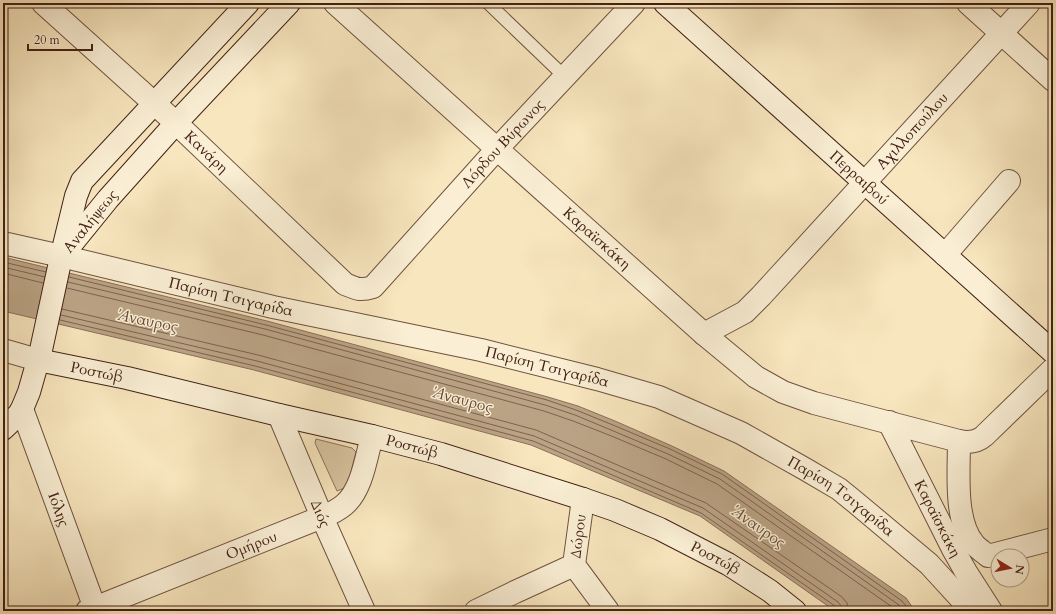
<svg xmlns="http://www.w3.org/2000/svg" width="1056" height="614" viewBox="0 0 1056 614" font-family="Cardo,serif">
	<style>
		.green { fill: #d9c5a1; stroke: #8e735b }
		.water { fill: #baa385; stroke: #8a6f58 }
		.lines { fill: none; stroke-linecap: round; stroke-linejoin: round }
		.shore { stroke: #7e624d; stroke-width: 1 }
		.lane-casing { stroke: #70523f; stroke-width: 14 }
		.street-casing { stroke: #70523f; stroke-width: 24 }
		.secondary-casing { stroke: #422115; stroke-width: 24 }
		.lane { stroke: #faefd5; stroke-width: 12 }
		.street { stroke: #faefd5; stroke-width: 22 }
		.secondary { stroke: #faefd5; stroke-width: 22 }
		.labels { text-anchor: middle; stroke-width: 3; stroke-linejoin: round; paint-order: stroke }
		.street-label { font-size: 15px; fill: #422115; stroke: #faefd5 }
		.water-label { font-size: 16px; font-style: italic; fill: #6c4e3c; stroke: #faefd5 }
	</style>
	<rect width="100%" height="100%" fill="#f8e6be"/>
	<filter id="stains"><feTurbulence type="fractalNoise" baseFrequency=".005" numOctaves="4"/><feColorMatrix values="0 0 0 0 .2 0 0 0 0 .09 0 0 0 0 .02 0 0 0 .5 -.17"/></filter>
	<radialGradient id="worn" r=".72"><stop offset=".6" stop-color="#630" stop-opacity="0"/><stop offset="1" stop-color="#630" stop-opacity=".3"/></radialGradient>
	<path class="green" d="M 316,439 L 352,448 L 356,452 L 347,487 L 337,491 L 315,443 Z"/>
	<path class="water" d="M 3,257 L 267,321 L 548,397 L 578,406 L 615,421 L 672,446 L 724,471 L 906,598 L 915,611 L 835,611 L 700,516 L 531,445 L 254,370 L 3,311 Z"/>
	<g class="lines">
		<path class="shore" d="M 3,262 L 46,272
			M 3,267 L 45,277
			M 3,273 L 43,283
			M 69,277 L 266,325 L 547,400 L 576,410 L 613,425 L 670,449 L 722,474 L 902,601 L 910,611
			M 68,282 L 265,329 L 545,405 L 575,415 L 611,430 L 668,454 L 720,479 L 899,605 L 904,611
			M 67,288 L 263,335 L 544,411 L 573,421 L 609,435 L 666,459 L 717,484 L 895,609 L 896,611
			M 62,309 L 258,355 L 536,430 L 706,503 L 842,597 L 847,603 L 848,611
			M 61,315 L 257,361 L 534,436 L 703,508 L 838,602 L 841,606 L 842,611
			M 60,320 L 255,366 L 533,441 L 701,513 L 835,606 L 837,608 L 837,611"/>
		<defs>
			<path id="lane" d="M 488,3 L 565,77"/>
			<g id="street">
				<path id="s1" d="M 43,3 L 176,123 L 345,284 C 357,289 360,291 373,287 L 497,149 L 634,3"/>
				<path id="s2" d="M 335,3 L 497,149 L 704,334 L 756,377 L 783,392 L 814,403 L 959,441 C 968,443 977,442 984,436 L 1053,369"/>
				<path d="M 968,3 L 1053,80"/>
				<path id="s3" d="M 3,243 L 61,256 L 273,307 L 481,350 L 597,379 L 659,397 L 741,433 L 805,469 L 839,489 L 855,502 L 929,564 L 972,611"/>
				<path d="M 945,255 L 1009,181"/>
				<path id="s4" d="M 704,334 L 745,312 L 761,296 L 1029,3"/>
				<path d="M 3,350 L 38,360"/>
				<path id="s5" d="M 22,409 L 96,611"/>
				<path id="s6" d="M 279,415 L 322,517 L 364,611"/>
				<path id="s7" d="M 889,422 L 953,549 L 966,572 L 991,611"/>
				<path d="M 959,441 C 959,471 954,521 974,544 C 978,549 984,552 988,556 L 1053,539"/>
				<path d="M 583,499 L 574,565 L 608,611"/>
				<path id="s8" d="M 87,611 L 322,517 C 330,514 338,510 344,505 C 362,490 366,458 372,436"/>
				<path d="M 476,611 L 515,592 L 574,565"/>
			</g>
			<g id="secondary">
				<path id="s9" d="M 665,3 L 1053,352"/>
				<path id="s10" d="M 65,252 L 108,199 L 176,123 L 289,3"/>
				<path id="s11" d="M 38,360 L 127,378 L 279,415 L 372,436 L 441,454 L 583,499 L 615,510 L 660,529 L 728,564 L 770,591 L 795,611"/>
				<path d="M 3,429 L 19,414 L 22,409 L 29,392 L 41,350 L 60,262 L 76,196 L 82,181 L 248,3"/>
			</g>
		</defs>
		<use href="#lane" class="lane-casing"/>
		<use href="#street" class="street-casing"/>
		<use href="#secondary" class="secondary-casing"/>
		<use href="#lane" class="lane"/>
		<use href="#street" class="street"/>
		<use href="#secondary" class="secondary"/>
	</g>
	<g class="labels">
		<g class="street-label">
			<text dy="5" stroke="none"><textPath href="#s4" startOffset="293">Αχιλλοπούλου</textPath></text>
			<text dy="5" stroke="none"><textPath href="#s1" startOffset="635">Λόρδου Βύρωνος</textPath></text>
			<text dy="5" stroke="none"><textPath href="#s1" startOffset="221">Κανάρη</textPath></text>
			<text dy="5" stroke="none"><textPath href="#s9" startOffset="261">Περραιβού</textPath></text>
			<text dy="5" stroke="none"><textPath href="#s10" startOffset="40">Αναλήψεως</textPath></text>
			<text dy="5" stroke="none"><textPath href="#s2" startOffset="352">Καραϊσκάκη</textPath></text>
			<text dy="5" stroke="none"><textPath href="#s3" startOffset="234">Παρίση Τσιγαρίδα</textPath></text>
			<text dy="5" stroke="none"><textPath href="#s3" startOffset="558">Παρίση Τσιγαρίδα</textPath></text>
			<text dy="5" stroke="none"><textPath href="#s11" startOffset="60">Ροστώβ</textPath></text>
			<text dy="5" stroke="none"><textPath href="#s11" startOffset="384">Ροστώβ</textPath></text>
			<text dy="5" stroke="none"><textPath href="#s3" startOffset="882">Παρίση Τσιγαρίδα</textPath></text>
			<text dy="5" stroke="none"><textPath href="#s5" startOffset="107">Ιόλης</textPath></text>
			<text dy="5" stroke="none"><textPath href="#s6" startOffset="107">Διός</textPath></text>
			<text dy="5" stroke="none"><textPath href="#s7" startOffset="108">Καραϊσκάκη</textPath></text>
			<text transform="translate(578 536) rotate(-83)" y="5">Δώρου</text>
			<text dy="5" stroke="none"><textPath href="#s8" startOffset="177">Ομήρου</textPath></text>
			<text dy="5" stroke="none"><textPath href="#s11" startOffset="708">Ροστώβ</textPath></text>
		</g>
		<g class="water-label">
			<text transform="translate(148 320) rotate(12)" y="6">Άναυρος</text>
			<text transform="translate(463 399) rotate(15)" y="6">Άναυρος</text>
			<text transform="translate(759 526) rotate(35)" y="6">Άναυρος</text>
		</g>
	</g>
	<rect width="1056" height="614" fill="none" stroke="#f8e6be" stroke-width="16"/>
	<rect x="4" y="4" width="1048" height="606" fill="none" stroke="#422115" stroke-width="2"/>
	<rect x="8" y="8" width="1040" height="598" fill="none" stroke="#422115"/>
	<g transform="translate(1010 568) rotate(100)"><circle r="19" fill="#faefd5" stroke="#b09d88"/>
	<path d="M0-3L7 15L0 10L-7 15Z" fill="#8f2418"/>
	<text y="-6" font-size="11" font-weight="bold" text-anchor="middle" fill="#422115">N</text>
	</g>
	<path d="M28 44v6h64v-6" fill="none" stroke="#422115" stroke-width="2"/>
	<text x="34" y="44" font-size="12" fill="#422115" stroke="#faefd5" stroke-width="3" paint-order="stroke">20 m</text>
	<rect width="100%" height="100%" filter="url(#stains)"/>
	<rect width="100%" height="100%" fill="url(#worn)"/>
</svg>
